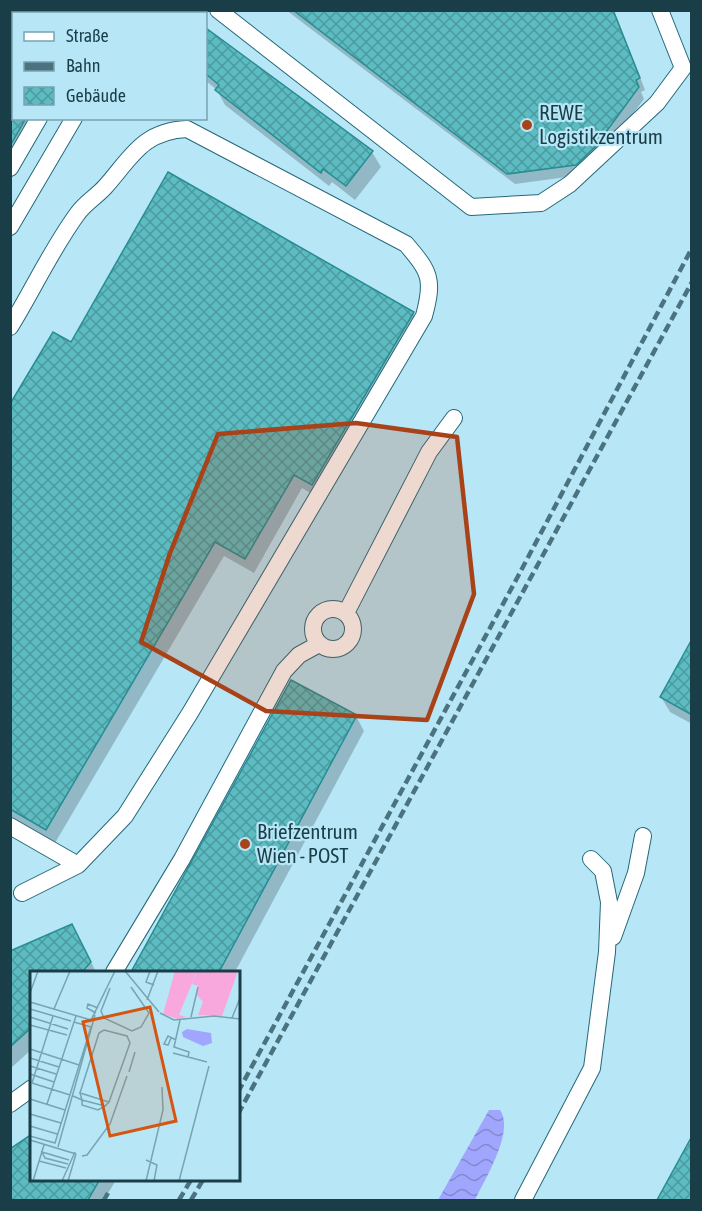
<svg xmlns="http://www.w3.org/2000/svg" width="702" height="1211" viewBox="0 0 702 1211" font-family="'Asap Condensed',sans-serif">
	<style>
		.water { fill: url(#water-waves) }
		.shadow { fill: #0003 }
		.building { fill: url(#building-cross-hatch); stroke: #268d92; stroke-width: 1.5 }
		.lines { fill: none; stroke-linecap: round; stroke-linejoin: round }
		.minor-casing { stroke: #25687a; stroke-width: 18 }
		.minor { stroke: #fff; stroke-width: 16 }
		.rail { stroke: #4b737f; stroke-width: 4.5; stroke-dasharray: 9 4.5; stroke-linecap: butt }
		.marked { fill: #a84219; fill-opacity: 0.2; stroke: #a84219; stroke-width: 4.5; stroke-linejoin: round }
		.poi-dot { fill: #a84219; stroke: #b7e7f7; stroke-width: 2 }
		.labels { text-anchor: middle; stroke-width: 4.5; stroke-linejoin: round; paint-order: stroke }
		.poi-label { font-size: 21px; fill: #1a3e48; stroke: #b7e7f7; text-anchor: start }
		.inset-road { fill: none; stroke: #78a3b1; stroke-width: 1.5 }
		.view { fill: #d35612; fill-opacity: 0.15; stroke: #d35612; stroke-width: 3 }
		.inset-edge { fill: none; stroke: #1a3e48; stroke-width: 3 }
	</style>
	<defs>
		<pattern id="water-waves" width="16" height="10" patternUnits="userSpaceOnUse" patternTransform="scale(1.5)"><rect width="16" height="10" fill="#a0a6fd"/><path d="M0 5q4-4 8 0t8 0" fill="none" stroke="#8289cf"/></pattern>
		<pattern id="building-cross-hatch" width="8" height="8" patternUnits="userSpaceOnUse" patternTransform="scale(1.5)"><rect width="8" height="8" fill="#5cbcc1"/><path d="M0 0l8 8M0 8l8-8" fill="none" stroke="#4b9a9f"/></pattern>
	</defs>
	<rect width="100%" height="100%" fill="#b7e7f7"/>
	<path class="water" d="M 489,1110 L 500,1110 C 515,1131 485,1179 475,1200 L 438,1200 Z"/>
	<path class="shadow" d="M 286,10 L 614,10 L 645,90 L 641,92 L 644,99 L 600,158 L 582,175 L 515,184 Z
		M 206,30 L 372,152 L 381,167 L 355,200 L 332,182 L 329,186 L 225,105 L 217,90 L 206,81 Z
		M 10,55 L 14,57 L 14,118 L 38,118 L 10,167 Z
		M 413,313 L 421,328 L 320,499 L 302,488 L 254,573 L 224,556 L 55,843 L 10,818 L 10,407 Z
		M 692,643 L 692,724 L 670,712 L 661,697 Z
		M 292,682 L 356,716 L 364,731 L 235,972 L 133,972 Z
		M 80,940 L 96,972 L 32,972 L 32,1049 L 10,1069 L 10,952 Z
		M 10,1151 L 32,1180 L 116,1180 L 104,1200 L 10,1200 Z"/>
	<path class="building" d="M 293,10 L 613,10 L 640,78 L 636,80 L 639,87 L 595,147 L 576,165 L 507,174 Z
		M 206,28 L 373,151 L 346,186 L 323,169 L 321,173 L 215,90 L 219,85 L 206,74 Z
		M 10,118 L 26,118 L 10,146 Z
		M 168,172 L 414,312 L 312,485 L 294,475 L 245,559 L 215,542 L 46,830 L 10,809 L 10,404 L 53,332 L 71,342 Z
		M 692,639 L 692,715 L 660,697 Z
		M 291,680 L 357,715 L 219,972 L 131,972 Z
		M 72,924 L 91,962 L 82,972 L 32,972 L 32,1027 L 10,1047 L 10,951 Z
		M 32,1134 L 32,1179 L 100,1179 L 88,1200 L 10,1200 L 10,1149 Z
		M 692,1136 L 692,1200 L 657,1200 Z"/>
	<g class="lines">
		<defs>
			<path id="minor" d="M 89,10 L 91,14
				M 114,10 L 115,14
				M 218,10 L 471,207 L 541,203 L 570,184 L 657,103 L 683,68 L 660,10
				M 135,14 L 136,10
				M 10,41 L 14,43
				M 10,168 L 39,118
				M 10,227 L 74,118
				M 10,327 C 33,290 52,248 78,213 C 85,203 97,196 105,187 C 131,158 142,131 187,129 L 406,244 C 430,272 434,279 424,316 L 190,713 L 125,816 L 78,865
				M313 629a20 20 0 1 1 40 0a20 20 0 1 1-40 0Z
				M 346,613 L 429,452 L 454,418
				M 10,826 L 78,865 L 22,893
				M 613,937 L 636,873 L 643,836
				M 114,972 L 182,859 L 284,671 L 299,655 L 319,644
				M 10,1104 L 32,1088
				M 523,1200 L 592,1068 L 607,952 L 609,902 L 603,871 L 591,859"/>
		</defs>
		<use href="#minor" class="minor-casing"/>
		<use href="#minor" class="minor"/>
		<path class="rail" d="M 238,1092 L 516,580 L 692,248
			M 238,1114 L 692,282
			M 104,1200 L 108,1193
			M 179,1200 L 191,1180
			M 191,1200 L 203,1180"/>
	</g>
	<path class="marked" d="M 356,423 L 457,437 L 474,594 L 427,720 L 266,711 L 141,642 L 170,553 L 218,434 Z"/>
	<g class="poi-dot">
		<circle cx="527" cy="125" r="6"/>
		<circle cx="245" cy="844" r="6"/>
	</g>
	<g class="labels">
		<g class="poi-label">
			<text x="539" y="120">REWE<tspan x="539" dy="24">Logistikzentrum</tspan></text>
			<text x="257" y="839">Briefzentrum<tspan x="257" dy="24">Wien - POST</tspan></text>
		</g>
	</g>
	<g transform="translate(30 971)">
		<rect width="210" height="210" fill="#b7e7f7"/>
		<path d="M 145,0 L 167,0 L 149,44 L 157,46 L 148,48 L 133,43 Z" fill="#f9a8de"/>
		<path d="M 167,0 L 208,0 L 192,45 L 168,44 L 173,31 L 166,23 L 168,15 L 162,13 Z" fill="#f9a8de"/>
		<path d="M 157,58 L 181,62 L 182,72 L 173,75 L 153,66 L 152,61 Z" fill="#a0a6fd"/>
		<path class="inset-road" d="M 95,0 L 129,41M 120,0 L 116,11 L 124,14M 80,17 L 71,40 L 74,47 L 102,60 L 111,56 L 119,42 L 101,16M 0,22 L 8,0M 117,29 L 128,0M 0,31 L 61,49 L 85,0M 0,38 L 41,50M 24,38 L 40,0M 66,42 L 57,37 L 58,33 L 68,37M 130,42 L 144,49 L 184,45 L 210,48M 0,46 L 38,58M 161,46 L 168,16M 202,47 L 210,27M 150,49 L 144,76 L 159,81 L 158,86M 0,54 L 37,64M 141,67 L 138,74 L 134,73 L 138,65 L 146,69M 0,78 L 49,94M 143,82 L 177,91M 0,87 L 29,96M 0,95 L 26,103M 99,101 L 105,81M 0,103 L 24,111M 2,112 L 23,45M 2,112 L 40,124M 50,122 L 69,62 L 74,59 L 97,65 L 100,72 L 79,131M 43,125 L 52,129 L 75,135 L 68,139 L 52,134 L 52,129 L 50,122 L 79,131 L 75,135M 0,128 L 35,139M 17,133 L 46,45M 0,143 L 31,152M 0,155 L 27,163M 0,165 L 25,172 L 61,56 L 44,51M 0,169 L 46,183M 28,176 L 65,44M 52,185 L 57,184 L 80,153 L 97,105M 116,189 L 127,194 L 124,210M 9,190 L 36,197M 38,193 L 15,187 L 12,181 L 39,189M 3,210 L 14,174M 32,210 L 45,181M 38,210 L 46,183M 116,210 L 133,139 L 132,116M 149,210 L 179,95"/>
		<path class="view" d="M 120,36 L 146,150 L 80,165 L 53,51 Z"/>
		<rect width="210" height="210" class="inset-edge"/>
	</g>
	<rect width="702" height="1211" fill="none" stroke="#1a3e48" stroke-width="24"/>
	<rect x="12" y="12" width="195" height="108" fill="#b7e7f7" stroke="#78a3b1" stroke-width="1.5"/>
	<rect x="24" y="32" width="30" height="9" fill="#ffffff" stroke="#78a3b1" stroke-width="1.5"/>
	<text x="66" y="42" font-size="18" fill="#1a3e48">Straße</text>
	<rect x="24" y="62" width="30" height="9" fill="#4b737f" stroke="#78a3b1" stroke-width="1.5"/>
	<text x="66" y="72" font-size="18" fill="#1a3e48">Bahn</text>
	<rect x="24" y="87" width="30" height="18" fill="url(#building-cross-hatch)" stroke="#78a3b1" stroke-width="1.5"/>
	<text x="66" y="102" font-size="18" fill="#1a3e48">Gebäude</text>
</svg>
